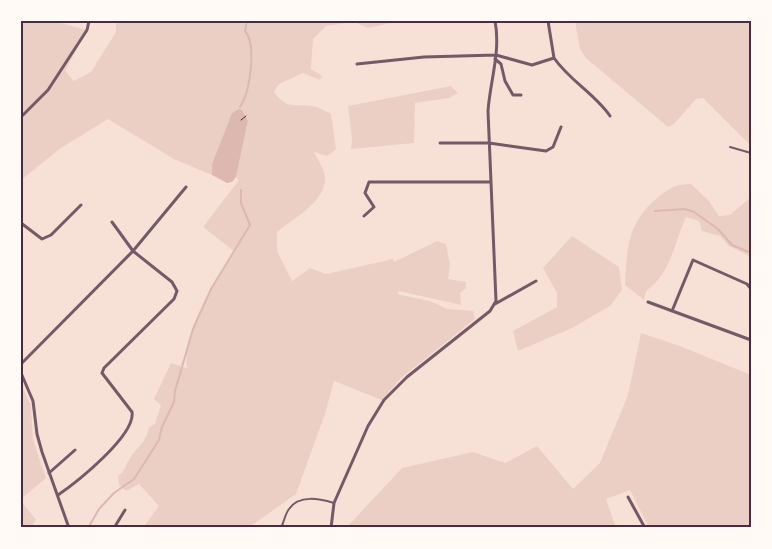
<svg xmlns="http://www.w3.org/2000/svg" width="772" height="549" viewBox="0 0 772 549" font-family="'Crimson Pro',serif">
	<style>
		.green { fill: #ebcfc5 }
		.water { fill: #dcb8b0 }
		.lines { fill: none; stroke-linecap: round; stroke-linejoin: round }
		.stream { stroke: #dcb8b0; stroke-width: 2 }
		.path { stroke: #4a2c40; stroke-width: 1 }
		.service { stroke: #755966; stroke-width: 2 }
		.minor { stroke: #755966; stroke-width: 3 }
		.neatline { fill: none; stroke: #4a2c40; stroke-width: 2 }
	</style>
	<rect width="100%" height="100%" fill="#f7e1d7"/>
	<path class="green" d="M 21,21 L 54,21 L 87,30 L 65,71 L 74,81 L 91,72 L 116,32 L 116,21 L 400,21 L 368,28 L 354,22 L 326,26 L 313,39 L 311,69 L 322,76 L 320,80 L 303,73 L 279,84 L 274,92 C 289,112 297,102 317,107 C 322,109 327,112 331,114 L 336,149 L 327,156 L 314,152 C 318,160 326,171 325,181 C 322,204 293,219 277,232 L 277,251 L 292,281 L 310,268 L 326,274 L 393,259 L 394,262 L 437,241 L 446,244 L 450,264 L 448,279 L 466,282 L 466,288 L 460,293 L 461,305 L 399,291 L 397,294 L 429,301 L 448,309 L 473,311 L 475,319 L 401,378 L 382,400 L 334,381 L 325,414 L 296,494 L 248,528 L 143,528 L 159,506 L 139,484 L 126,491 L 119,485 L 118,476 C 126,471 124,467 129,460 C 137,446 146,444 149,427 L 155,424 L 161,405 L 154,399 L 171,363 L 187,368 C 181,333 216,280 235,252 L 203,227 L 239,180 L 236,177 L 248,119 L 242,110 L 232,113 L 212,164 L 212,175 L 174,159 L 108,119 L 61,148 L 21,180 Z
		M 575,21 L 751,21 L 751,146 L 703,98 L 696,99 L 674,124 L 668,127 L 586,58 L 580,49 Z
		M 451,86 L 458,93 L 449,98 L 415,103 L 414,143 L 351,149 L 352,139 L 348,106 Z
		M 691,184 L 709,201 L 719,216 L 730,215 L 751,197 L 751,257 L 729,246 L 720,236 L 702,231 L 699,221 L 686,217 C 674,243 671,274 646,291 L 644,300 L 625,285 C 627,249 627,223 657,198 C 671,187 674,185 691,184 Z
		M 572,236 L 619,267 L 622,290 L 610,306 L 572,328 L 518,351 L 513,331 L 557,307 L 557,293 L 543,268 Z
		M 641,333 L 680,346 L 751,375 L 751,528 L 649,528 L 630,490 L 606,499 L 616,528 L 346,528 L 402,468 L 473,452 L 505,463 L 537,446 L 573,489 L 600,463 L 628,395 Z
		M 21,384 L 31,405 L 33,440 L 46,478 L 21,499 Z
		M 21,501 L 36,520 L 31,528 L 21,528 Z"/>
	<path class="water" d="M 239,109 L 242,110 L 248,120 L 236,177 L 232,182 L 227,183 L 212,175 L 212,164 L 232,113 Z"/>
	<g class="lines">
		<path class="stream" d="M 240,107 C 250,92 257,45 245,31 L 247,21
			M 655,211 L 685,209 L 694,212 L 718,229 L 732,245 L 751,253
			M 88,528 L 99,509 L 114,493 L 134,479 L 159,440 L 162,427 L 174,402 L 175,391 L 193,329 L 211,289 L 250,225 L 241,203 L 241,190"/>
		<path class="path" d="M 241,120 L 246,116"/>
		<path class="service" d="M 730,147 L 751,153
			M 281,528 C 284,522 285,514 289,509 C 299,494 320,499 334,503"/>
		<path class="minor" d="M 548,21 L 554,58
			M 495,59 L 501,64 L 505,81 L 513,95 L 521,95
			M 357,64 L 424,57 L 496,55 L 532,65 L 554,58 C 570,81 595,94 610,116
			M 21,117 L 48,90 L 87,30 L 89,21
			M 440,143 L 489,143 L 546,151 L 553,147 L 561,127
			M 364,216 L 374,207 L 365,193 L 369,182 L 489,182
			M 21,223 L 42,239 L 51,235 L 81,205
			M 648,302 L 751,340
			M 495,304 L 536,281
			M 672,311 L 693,260 L 747,284 L 751,289
			M 21,364 L 133,251 L 186,187
			M 21,373 L 33,401 L 37,434 L 42,452 L 69,528
			M 49,473 L 75,450
			M 58,495 C 77,482 136,435 132,412 L 102,373 L 104,368 L 174,299 L 177,291 L 172,282 L 133,251 L 112,222
			M 628,497 L 645,528
			M 114,528 L 125,510
			M 331,528 L 334,503 L 368,426 L 384,400 L 407,377 L 490,311 L 496,301 L 488,111 C 490,82 501,51 495,21"/>
	</g>
	<rect width="772" height="549" fill="none" stroke="#fffaf5" stroke-width="45"/>
	<rect x="22" y="22" width="728" height="504" class="neatline"/>
</svg>
